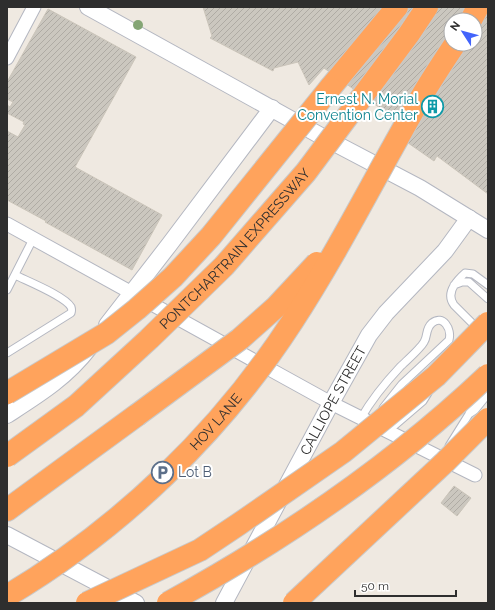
<svg xmlns="http://www.w3.org/2000/svg" width="495" height="610" viewBox="0 0 495 610" font-family="Raleway,sans-serif">
	<style>
		.building { fill: url(#building-hatch); stroke: #cbc5ba; fill-rule: evenodd }
		.lines { fill: none; stroke-linecap: round; stroke-linejoin: round }
		.service-casing { stroke: #b4b7c1; stroke-width: 9 }
		.minor-casing { stroke: #b4b7c1; stroke-width: 15 }
		.tertiary-casing { stroke: #b4b7c1; stroke-width: 18 }
		.motorway-casing { stroke: #c9c9c9; stroke-width: 24 }
		.service { stroke: #fff; stroke-width: 7 }
		.minor { stroke: #fff; stroke-width: 13 }
		.tertiary { stroke: #fff; stroke-width: 16 }
		.motorway { stroke: #ffa35c; stroke-width: 22 }
		.motorway-bridge-casing { stroke: #c9c9c9; stroke-width: 24; stroke-linecap: butt }
		.motorway-bridge { stroke: #ffa35c; stroke-width: 22 }
		.tree { fill: #84a574 }
		.labels { text-anchor: middle; stroke-width: 4; stroke-linejoin: round; paint-order: stroke }
		.culture-label { font-size: 14px; fill: #0d838f; stroke: #fff; text-anchor: end }
		.street-label { font-size: 14px; fill: #2e2e2e; stroke: #fff }
		.service-label { font-size: 14px; fill: #4e5e75; stroke: #fff; text-anchor: start }
	</style>
	<defs>
		<pattern id="building-hatch" width="6" height="6" patternUnits="userSpaceOnUse"><rect width="6" height="6" fill="#cbc7bf"/><path d="M-1 1l2-2M0 6l6-6M5 7l2-2" fill="none" stroke="#afaba4"/></pattern>
	</defs>
	<rect width="100%" height="100%" fill="#efe9e1"/>
	<path class="building" d="M 203,7 L 488,7 L 488,194 L 437,156 L 434,161 L 401,138 L 408,128 L 324,68 L 309,85 L 298,62 L 274,68 L 273,71 L 210,38 L 212,36 ZM 451,20 L 475,20 L 475,44 L 451,44 Z
		M 48,9 L 136,57 L 75,167 L 162,215 L 132,270 L 45,222 L 46,221 L 7,200 L 7,131 L 18,137 L 25,125 L 23,124 L 24,122 L 7,113 L 7,105 L 10,107 L 13,102 L 7,99 L 7,82 Z
		M 454,486 L 471,498 L 457,516 L 441,503 Z"/>
	<g class="lines">
		<defs>
			<path id="service" d="M 454,285 L 462,282 L 469,282 L 488,299
				M 7,290 L 33,239
				M 478,329 L 454,305 C 445,293 456,281 465,273 L 473,274 L 488,285
				M 7,353 L 71,313 C 72,310 72,310 71,307 C 65,296 27,281 15,275
				M 469,414 L 475,410 L 488,394
				M 361,418 C 372,399 385,383 400,367 C 406,361 420,349 424,342 C 428,336 425,329 432,323 C 443,314 452,329 449,340 L 402,384 L 383,408
				M 388,431 L 423,401 L 428,393
				M 449,446 L 469,414 L 473,403 L 477,398"/>
			<path id="minor" d="M 7,58 L 34,7
				M 7,224 L 331,403 L 475,475"/>
			<g id="tertiary">
				<path d="M 88,7 L 321,136 L 420,188 L 488,230"/>
				<path d="M 107,325 L 169,245 L 272,108"/>
				<path d="M 7,415 C 38,395 66,378 89,348"/>
				<path d="M 7,535 L 136,603"/>
				<path id="s1" d="M 224,603 L 331,403 L 369,335 L 386,313 L 445,251 L 469,218"/>
			</g>
			<path id="motorway" d="M 471,20 L 478,7
				M 330,88 L 397,7
				M 7,510 L 137,415"/>
		</defs>
		<use href="#service" class="service-casing"/>
		<use href="#minor" class="minor-casing"/>
		<use href="#tertiary" class="tertiary-casing"/>
		<use href="#motorway" class="motorway-casing"/>
		<use href="#service" class="service"/>
		<use href="#minor" class="minor"/>
		<use href="#tertiary" class="tertiary"/>
		<use href="#motorway" class="motorway"/>
		<defs>
			<g id="motorway-bridge">
				<path d="M 7,393 L 107,333 L 137,309 L 173,277 L 211,236 L 330,88"/>
				<path d="M 137,415 L 240,339 L 276,307 L 317,263"/>
				<path id="s2" d="M 7,456 L 76,406 L 149,339 L 224,266 L 306,172 L 409,34 L 427,7"/>
				<path id="s3" d="M 7,596 C 121,528 220,433 292,322 C 339,250 377,173 420,99 C 431,80 443,62 455,44"/>
				<path d="M 87,603 L 200,550 L 239,524 L 343,452 L 436,376 L 488,323"/>
				<path d="M 168,603 C 283,540 392,466 488,375"/>
				<path d="M 294,603 L 445,462 L 488,419"/>
			</g>
		</defs>
		<use href="#motorway-bridge" class="motorway-bridge-casing"/>
		<use href="#motorway-bridge" class="motorway-bridge"/>
	</g>
	<circle class="tree" cx="138" cy="25" r="5"/>
	<defs>
		<symbol id="building-ring" viewBox="-11 -11 22 22"><circle r="9.5" fill="#fff" stroke="#0f9aa8" stroke-width="1.5"/><path d="M-4-6H4V6H1V3H-1V6H-4ZM-2.5-4.3h1.7v1.8h-1.7ZM.8-4.3h1.7v1.8H.8ZM-2.5-1h1.7V.8h-1.7ZM.8-1h1.7V.8H.8Z" fill="#0f9aa8"/></symbol>
		<symbol id="parking-ring" viewBox="-11 -11 22 22"><circle r="9.5" fill="#fff" stroke="#5c6f8a" stroke-width="1.5"/><path d="M-3.5-5.5H1a3.5 3.5 0 0 1 0 7H-1V5.5H-3.5ZM-1-3.4V-.6H.8a1.4 1.4 0 0 0 0-2.8Z" fill="#5c6f8a"/></symbol>
	</defs>
	<g fill-rule="evenodd">
		<use href="#building-ring" x="420" y="94" width="25" height="25"/>
		<use href="#parking-ring" x="150" y="460" width="25" height="25"/>
	</g>
	<g class="labels">
		<g class="culture-label">
			<text x="418" y="104">Ernest N. Morial<tspan x="418" dy="16">Convention Center</tspan></text>
		</g>
		<g class="street-label">
			<text dy="5" stroke="none"><textPath href="#s2" startOffset="309">PONTCHARTRAIN EXPRESSWAY</textPath></text>
			<text dy="5" stroke="none"><textPath href="#s1" startOffset="230">CALLIOPE STREET</textPath></text>
			<text dy="5" stroke="none"><textPath href="#s3" startOffset="273">HOV LANE</textPath></text>
		</g>
		<g class="service-label">
			<text x="178" y="477">Lot B</text>
		</g>
	</g>
	<rect width="495" height="610" fill="none" stroke="#2e2e2e" stroke-width="16"/>
	<g transform="translate(463 32) rotate(306)"><circle r="19" fill="#ffffff" stroke="#ababab"/>
	<path d="M0-3L7 15L0 10L-7 15Z" fill="#4264fb"/>
	<text y="-6" font-size="11" font-weight="bold" text-anchor="middle" fill="#2e2e2e">N</text>
	</g>
	<path d="M355 590v6h101v-6" fill="none" stroke="#2e2e2e" stroke-width="2"/>
	<text x="361" y="590" font-size="12" fill="#2e2e2e" stroke="#ffffff" stroke-width="3" paint-order="stroke">50 m</text>
</svg>
